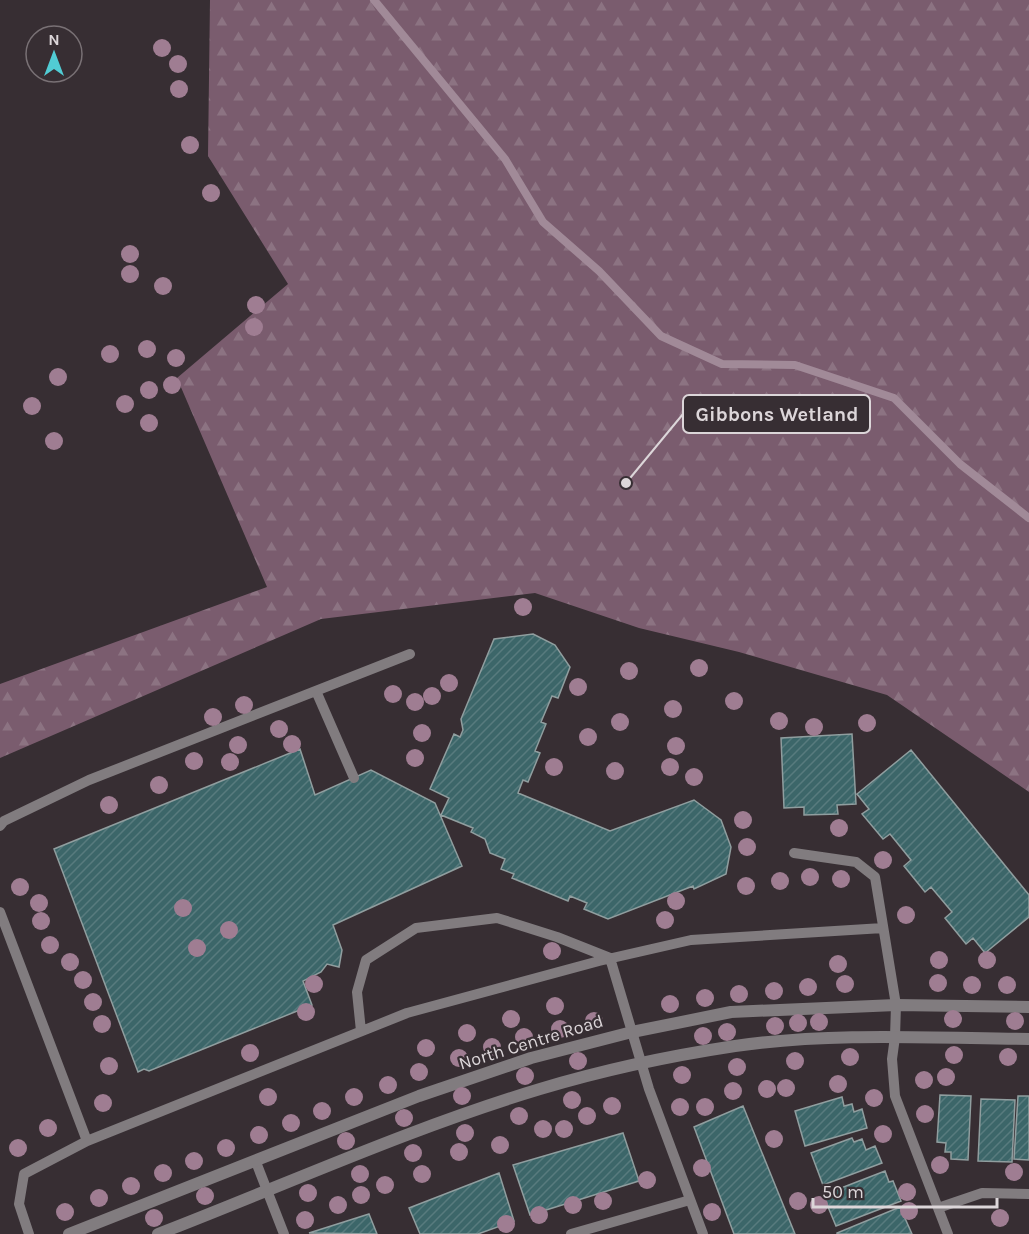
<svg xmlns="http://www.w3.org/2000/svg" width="1029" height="1234" viewBox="0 0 1029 1234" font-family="Karla,sans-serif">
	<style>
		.forest { fill: url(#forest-firs) }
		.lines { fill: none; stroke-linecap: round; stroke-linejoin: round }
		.stream { stroke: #a18a98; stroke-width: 8 }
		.building { fill: url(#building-hatch); stroke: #909e9f; stroke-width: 1.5 }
		.service { stroke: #817c7f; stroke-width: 10 }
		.tertiary { stroke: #817c7f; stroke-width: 12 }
		.tree { fill: #9f7d92 }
		.labels { text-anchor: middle; stroke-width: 4.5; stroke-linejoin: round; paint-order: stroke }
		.street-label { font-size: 18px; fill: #dcd6d9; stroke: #372e33 }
		.leader { fill: none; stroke: #dcd6d9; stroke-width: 2 }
		.callout-dot { fill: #dcd6d9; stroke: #372e33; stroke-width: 2 }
		.callout { fill: #372e33; stroke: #dcd6d9; stroke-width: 2 }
		.callout-label { font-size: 20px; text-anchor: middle; font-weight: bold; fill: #dcd6d9 }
	</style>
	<defs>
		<pattern id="forest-firs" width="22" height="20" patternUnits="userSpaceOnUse" patternTransform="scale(1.5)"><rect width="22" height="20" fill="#7a5c6e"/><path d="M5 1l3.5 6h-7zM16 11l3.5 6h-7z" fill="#8c7382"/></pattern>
		<pattern id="building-hatch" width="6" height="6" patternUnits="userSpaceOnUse" patternTransform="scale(1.5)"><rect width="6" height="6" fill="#3c6669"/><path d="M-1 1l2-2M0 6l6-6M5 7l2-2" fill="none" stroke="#587b7e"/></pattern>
	</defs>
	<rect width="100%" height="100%" fill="#372e33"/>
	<path class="forest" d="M 210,0 L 1029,0 L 1029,792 L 887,695 L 739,652 L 639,628 L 535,593 L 321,619 L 0,758 L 0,684 L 267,587 L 177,378 L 288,284 L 208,156 Z"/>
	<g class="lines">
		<path class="stream" d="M 374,0 L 505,159 L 543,222 L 599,271 L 661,336 L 722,364 L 795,365 L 894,398 L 960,464 L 1029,518"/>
	</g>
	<path class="building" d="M 533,634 L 555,645 L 570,667 L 558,698 L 552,696 L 541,722 L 546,724 L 535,751 L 540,753 L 528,782 L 523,780 L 518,793 L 610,831 L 694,800 L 721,820 L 731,847 L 726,874 L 694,889 L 693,886 L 608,919 L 584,909 L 587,903 L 570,896 L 568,901 L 512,878 L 514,874 L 501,869 L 505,859 L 490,853 L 485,839 L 471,832 L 473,828 L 441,815 L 449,798 L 430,789 L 454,734 L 460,737 L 463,730 L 461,719 L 494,639 Z
		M 852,734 L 856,804 L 837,805 L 838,814 L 804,815 L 804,807 L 784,808 L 781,738 Z
		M 300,749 L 315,795 L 371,770 L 435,803 L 462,866 L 333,925 L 342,950 L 339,967 L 327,964 L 321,972 L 303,981 L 312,1005 L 149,1071 L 144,1069 L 138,1072 L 54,849 Z
		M 911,750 L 1029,895 L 1029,917 L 985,953 L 973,938 L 966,944 L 945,918 L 952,912 L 931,887 L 925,892 L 904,866 L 911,860 L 890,834 L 883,839 L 862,814 L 869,809 L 857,794 Z
		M 940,1095 L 971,1096 L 968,1160 L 951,1159 L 951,1152 L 945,1152 L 946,1143 L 937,1142 Z
		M 1018,1096 L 1029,1096 L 1029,1160 L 1014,1159 Z
		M 842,1097 L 844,1106 L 852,1104 L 854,1112 L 862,1109 L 867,1128 L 805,1146 L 795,1111 Z
		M 981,1099 L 1015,1100 L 1012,1162 L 978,1161 Z
		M 743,1106 L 795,1234 L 734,1234 L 694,1127 Z
		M 623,1133 L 639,1181 L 530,1215 L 513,1165 Z
		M 852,1138 L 854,1142 L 862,1139 L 866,1150 L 875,1146 L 882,1163 L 823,1185 L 811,1153 Z
		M 885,1171 L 889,1182 L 893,1181 L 901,1201 L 836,1226 L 823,1195 Z
		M 499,1173 L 514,1221 L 478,1234 L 420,1234 L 409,1208 Z
		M 900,1207 L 912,1234 L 837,1234 L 837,1233 Z
		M 369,1214 L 377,1234 L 309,1233 Z"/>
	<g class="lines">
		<path class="service" d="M 316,691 L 354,778
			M 0,826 L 4,821 L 89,780 L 410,654
			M 794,853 L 856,862 L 875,877 L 896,1005 L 895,1037 L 892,1059 L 895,1096 L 948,1234
			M 0,912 L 87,1141
			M 361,1031 L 357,992 L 366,960 L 416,928 L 497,918 L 557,937 L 610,958 L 649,1089 L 703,1234
			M 256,1162 L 284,1234
			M 938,1208 L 982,1193 L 1029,1194
			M 29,1234 L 19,1204 L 24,1174 L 87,1141 L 407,1013 L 599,961 L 691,940 L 883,928
			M 571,1234 L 690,1200"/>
		<path class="tertiary" d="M 69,1234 L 419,1096 L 531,1058 L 632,1032 L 731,1012 L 896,1005 L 1029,1007
			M 158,1234 C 285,1185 410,1128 540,1089 C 603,1070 669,1056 735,1046 C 831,1032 932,1038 1029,1039"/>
	</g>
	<g class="tree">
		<circle cx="162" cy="48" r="9"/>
		<circle cx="178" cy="64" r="9"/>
		<circle cx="179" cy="89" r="9"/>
		<circle cx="190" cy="145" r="9"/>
		<circle cx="211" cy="193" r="9"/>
		<circle cx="130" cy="254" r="9"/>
		<circle cx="130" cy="274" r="9"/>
		<circle cx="163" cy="286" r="9"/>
		<circle cx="256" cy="305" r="9"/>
		<circle cx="254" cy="327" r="9"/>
		<circle cx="147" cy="349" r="9"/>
		<circle cx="110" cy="354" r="9"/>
		<circle cx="176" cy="358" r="9"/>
		<circle cx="58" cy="377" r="9"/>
		<circle cx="172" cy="385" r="9"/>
		<circle cx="149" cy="390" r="9"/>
		<circle cx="125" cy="404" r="9"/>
		<circle cx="32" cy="406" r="9"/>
		<circle cx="149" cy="423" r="9"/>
		<circle cx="54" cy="441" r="9"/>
		<circle cx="523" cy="607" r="9"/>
		<circle cx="699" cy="668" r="9"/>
		<circle cx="629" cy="671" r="9"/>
		<circle cx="449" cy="683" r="9"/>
		<circle cx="578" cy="687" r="9"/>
		<circle cx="393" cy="694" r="9"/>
		<circle cx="432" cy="696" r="9"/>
		<circle cx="734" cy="701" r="9"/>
		<circle cx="415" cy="702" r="9"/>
		<circle cx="244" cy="705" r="9"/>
		<circle cx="673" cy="709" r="9"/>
		<circle cx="213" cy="717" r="9"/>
		<circle cx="779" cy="721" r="9"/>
		<circle cx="620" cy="722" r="9"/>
		<circle cx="867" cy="723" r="9"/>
		<circle cx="814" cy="727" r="9"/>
		<circle cx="279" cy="729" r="9"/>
		<circle cx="422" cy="733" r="9"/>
		<circle cx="588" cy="737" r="9"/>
		<circle cx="292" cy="744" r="9"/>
		<circle cx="238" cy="745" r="9"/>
		<circle cx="676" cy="746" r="9"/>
		<circle cx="415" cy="758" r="9"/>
		<circle cx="194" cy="761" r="9"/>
		<circle cx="230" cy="762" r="9"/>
		<circle cx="554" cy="767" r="9"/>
		<circle cx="670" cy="767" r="9"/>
		<circle cx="615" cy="771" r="9"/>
		<circle cx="694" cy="777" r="9"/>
		<circle cx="159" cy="785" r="9"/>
		<circle cx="109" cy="805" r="9"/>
		<circle cx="743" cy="820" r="9"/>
		<circle cx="839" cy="828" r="9"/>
		<circle cx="747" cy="847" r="9"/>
		<circle cx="883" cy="860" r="9"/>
		<circle cx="810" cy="877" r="9"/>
		<circle cx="841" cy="879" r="9"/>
		<circle cx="780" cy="881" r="9"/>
		<circle cx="746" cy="886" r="9"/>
		<circle cx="20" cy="887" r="9"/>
		<circle cx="676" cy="901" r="9"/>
		<circle cx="39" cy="903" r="9"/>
		<circle cx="183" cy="908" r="9"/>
		<circle cx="906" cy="915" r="9"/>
		<circle cx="665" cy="920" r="9"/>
		<circle cx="41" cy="921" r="9"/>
		<circle cx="229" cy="930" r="9"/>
		<circle cx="50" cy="945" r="9"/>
		<circle cx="197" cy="948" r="9"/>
		<circle cx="552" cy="951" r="9"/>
		<circle cx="939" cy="960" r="9"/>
		<circle cx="987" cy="960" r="9"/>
		<circle cx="70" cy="962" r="9"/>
		<circle cx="838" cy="964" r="9"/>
		<circle cx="83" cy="980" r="9"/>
		<circle cx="938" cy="983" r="9"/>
		<circle cx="314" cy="984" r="9"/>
		<circle cx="845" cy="984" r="9"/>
		<circle cx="972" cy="985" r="9"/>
		<circle cx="1007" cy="985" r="9"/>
		<circle cx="808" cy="987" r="9"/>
		<circle cx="774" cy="991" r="9"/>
		<circle cx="739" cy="994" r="9"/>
		<circle cx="705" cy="998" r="9"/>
		<circle cx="93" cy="1002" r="9"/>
		<circle cx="670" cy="1004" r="9"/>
		<circle cx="555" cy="1006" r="9"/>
		<circle cx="306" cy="1012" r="9"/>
		<circle cx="511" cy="1019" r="9"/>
		<circle cx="953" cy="1019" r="9"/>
		<circle cx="594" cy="1021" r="9"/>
		<circle cx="1015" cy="1021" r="9"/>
		<circle cx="819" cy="1022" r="9"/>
		<circle cx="798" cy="1023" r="9"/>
		<circle cx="102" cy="1024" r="9"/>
		<circle cx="775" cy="1026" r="9"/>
		<circle cx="560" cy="1029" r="9"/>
		<circle cx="727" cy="1032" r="9"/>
		<circle cx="467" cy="1033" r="9"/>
		<circle cx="703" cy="1036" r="9"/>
		<circle cx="524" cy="1037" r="9"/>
		<circle cx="492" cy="1047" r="9"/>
		<circle cx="426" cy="1048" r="9"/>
		<circle cx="250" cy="1053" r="9"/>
		<circle cx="954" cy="1055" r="9"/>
		<circle cx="850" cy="1057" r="9"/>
		<circle cx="1008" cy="1057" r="9"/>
		<circle cx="459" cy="1058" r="9"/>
		<circle cx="578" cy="1061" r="9"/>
		<circle cx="795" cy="1061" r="9"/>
		<circle cx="109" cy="1066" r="9"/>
		<circle cx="737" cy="1067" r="9"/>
		<circle cx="419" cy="1072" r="9"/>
		<circle cx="682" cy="1075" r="9"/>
		<circle cx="525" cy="1076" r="9"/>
		<circle cx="946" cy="1077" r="9"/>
		<circle cx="924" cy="1080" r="9"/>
		<circle cx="838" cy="1084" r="9"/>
		<circle cx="388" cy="1085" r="9"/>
		<circle cx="786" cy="1088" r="9"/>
		<circle cx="767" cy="1089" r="9"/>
		<circle cx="733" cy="1091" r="9"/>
		<circle cx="462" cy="1096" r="9"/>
		<circle cx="268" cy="1097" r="9"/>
		<circle cx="354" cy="1097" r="9"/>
		<circle cx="874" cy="1098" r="9"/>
		<circle cx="572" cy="1100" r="9"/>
		<circle cx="103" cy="1103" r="9"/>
		<circle cx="612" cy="1106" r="9"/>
		<circle cx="680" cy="1107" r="9"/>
		<circle cx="705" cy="1107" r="9"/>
		<circle cx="322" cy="1111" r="9"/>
		<circle cx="925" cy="1114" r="9"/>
		<circle cx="519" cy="1116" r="9"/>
		<circle cx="587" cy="1116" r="9"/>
		<circle cx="404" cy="1118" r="9"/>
		<circle cx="291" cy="1123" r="9"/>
		<circle cx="48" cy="1128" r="9"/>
		<circle cx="543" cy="1129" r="9"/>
		<circle cx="564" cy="1129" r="9"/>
		<circle cx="465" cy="1133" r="9"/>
		<circle cx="883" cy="1134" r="9"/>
		<circle cx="259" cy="1135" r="9"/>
		<circle cx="774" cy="1139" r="9"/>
		<circle cx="346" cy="1141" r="9"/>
		<circle cx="500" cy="1145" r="9"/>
		<circle cx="18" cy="1148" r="9"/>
		<circle cx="226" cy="1148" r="9"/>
		<circle cx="459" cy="1152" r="9"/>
		<circle cx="413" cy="1153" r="9"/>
		<circle cx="194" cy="1161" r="9"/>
		<circle cx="940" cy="1165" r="9"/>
		<circle cx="702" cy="1168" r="9"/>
		<circle cx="1014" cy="1172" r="9"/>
		<circle cx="163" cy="1173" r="9"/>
		<circle cx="360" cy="1174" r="9"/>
		<circle cx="422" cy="1174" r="9"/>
		<circle cx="647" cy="1180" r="9"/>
		<circle cx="385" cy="1185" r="9"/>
		<circle cx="131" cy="1186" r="9"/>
		<circle cx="907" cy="1192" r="9"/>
		<circle cx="308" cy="1193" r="9"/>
		<circle cx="361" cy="1195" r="9"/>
		<circle cx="205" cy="1196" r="9"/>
		<circle cx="99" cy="1198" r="9"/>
		<circle cx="603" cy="1201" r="9"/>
		<circle cx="798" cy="1201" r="9"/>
		<circle cx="338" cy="1205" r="9"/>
		<circle cx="573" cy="1205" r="9"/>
		<circle cx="819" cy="1205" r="9"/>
		<circle cx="909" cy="1211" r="9"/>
		<circle cx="65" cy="1212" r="9"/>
		<circle cx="712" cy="1212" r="9"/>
		<circle cx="539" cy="1215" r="9"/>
		<circle cx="154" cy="1218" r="9"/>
		<circle cx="1000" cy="1218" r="9"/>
		<circle cx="305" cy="1220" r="9"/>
		<circle cx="506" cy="1224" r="9"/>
	</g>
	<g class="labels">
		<g class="street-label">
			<text transform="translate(531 1042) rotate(-17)" y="6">North Centre Road</text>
		</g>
	</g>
	<path class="leader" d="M626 483L683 414"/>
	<circle class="callout-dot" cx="626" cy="483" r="6"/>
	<rect class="callout" x="683" y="395" width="187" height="38" rx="6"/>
	<g class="callout-label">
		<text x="777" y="421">Gibbons Wetland</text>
	</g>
	<g transform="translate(54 54)"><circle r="28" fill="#372e33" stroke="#797175" stroke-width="1.5"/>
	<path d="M0-4.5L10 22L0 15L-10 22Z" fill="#51ccd4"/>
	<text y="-9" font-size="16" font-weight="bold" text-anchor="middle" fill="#dcd6d9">N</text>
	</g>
	<path d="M813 1198v9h184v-9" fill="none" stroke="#dcd6d9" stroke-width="3"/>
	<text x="822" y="1198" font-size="18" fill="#dcd6d9" stroke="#372e33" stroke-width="4.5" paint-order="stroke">50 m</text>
</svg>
